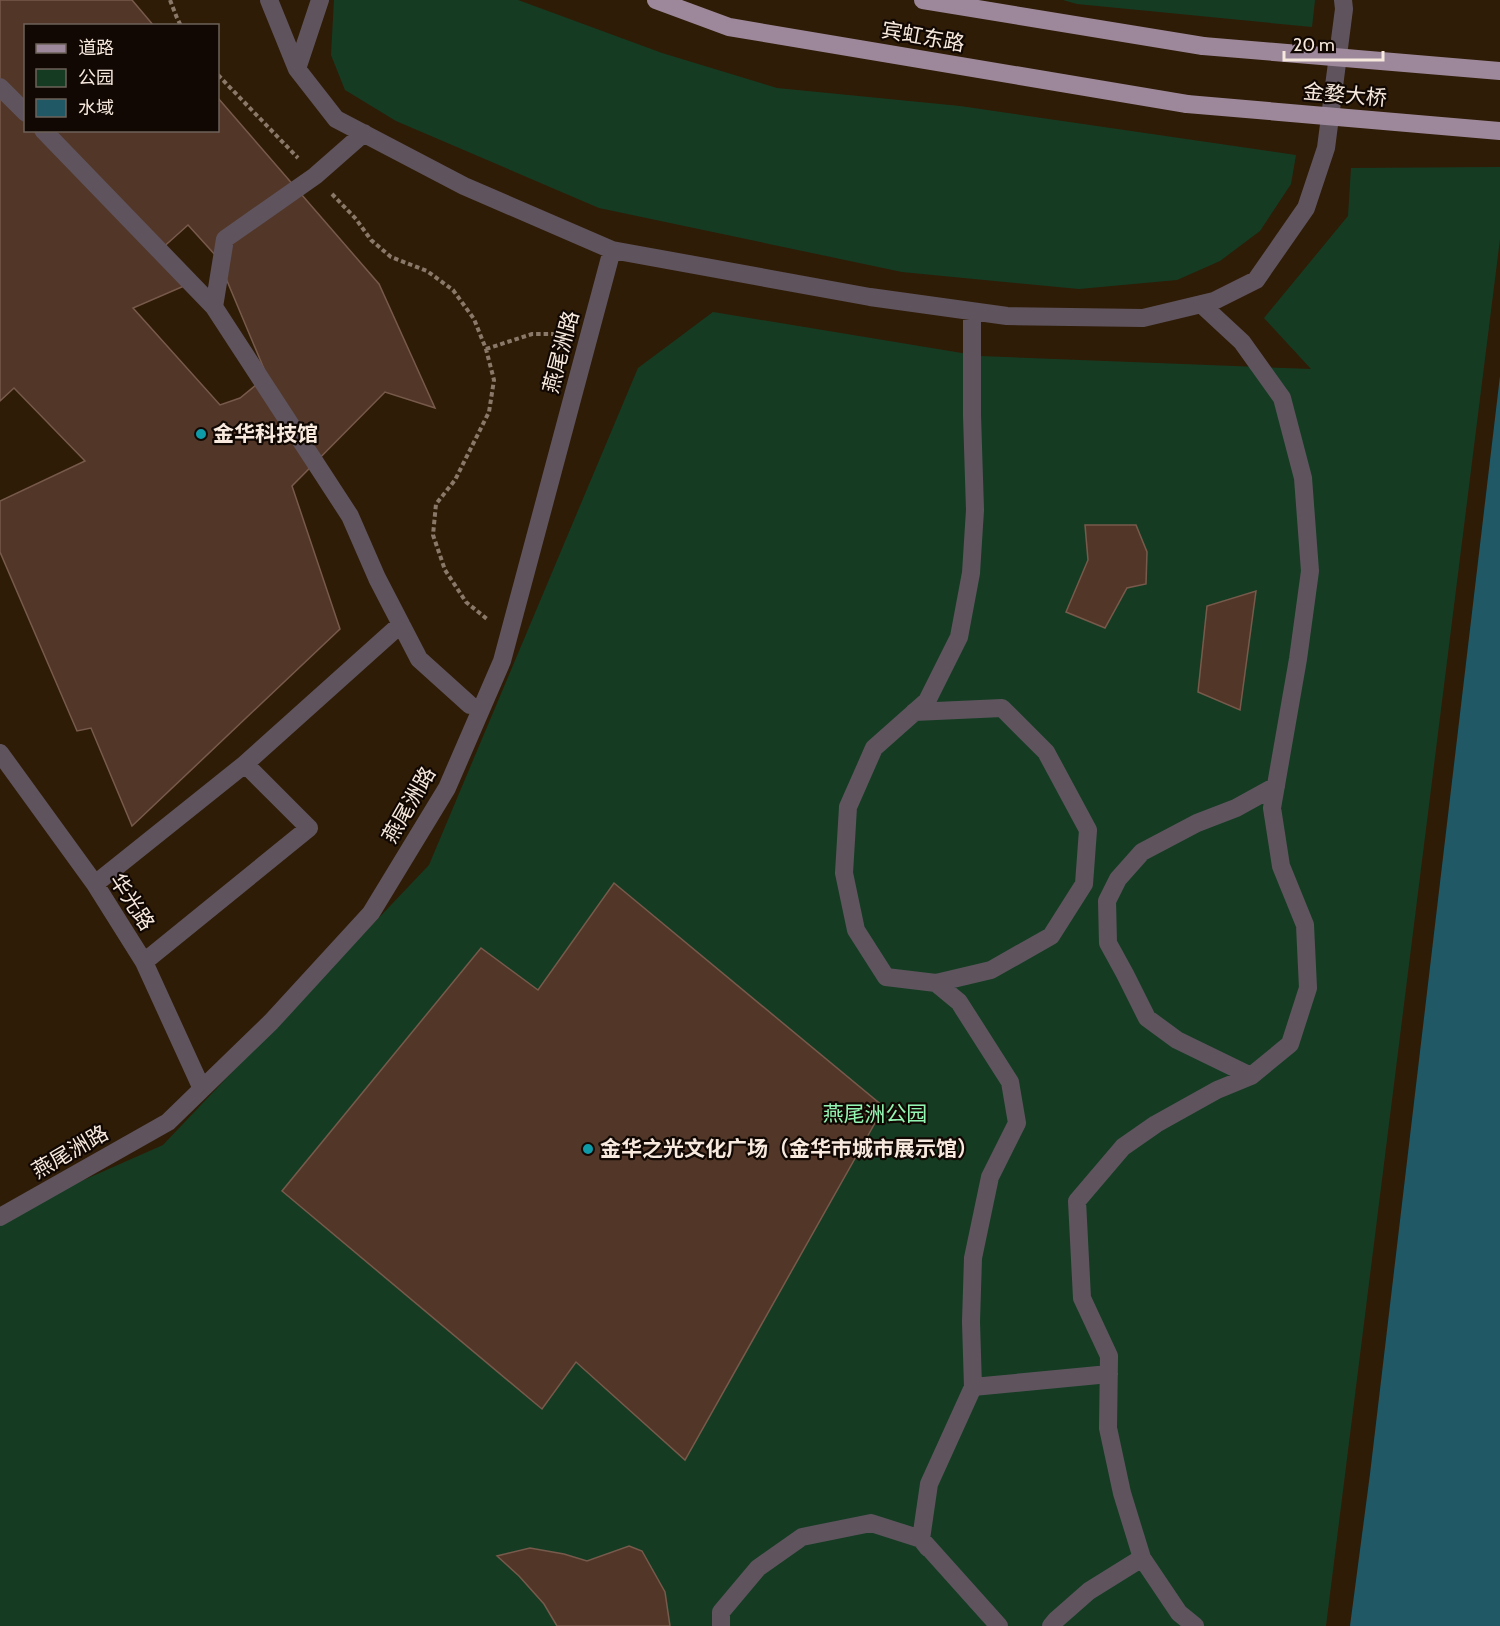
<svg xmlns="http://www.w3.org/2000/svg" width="1500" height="1626" viewBox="0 0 1500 1626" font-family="Cabin,'Noto Sans SC',sans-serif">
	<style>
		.green { fill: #153c23 }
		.water { fill: #205866 }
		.building { fill: #523729; stroke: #775a4b; stroke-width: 1.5; fill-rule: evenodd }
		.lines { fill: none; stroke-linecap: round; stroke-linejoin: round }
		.path { stroke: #8a7968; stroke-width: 4; stroke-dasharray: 4.5 3; stroke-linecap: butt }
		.minor { stroke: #5f545e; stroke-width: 18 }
		.major { stroke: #9d889b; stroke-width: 18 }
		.major-bridge { stroke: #9d889b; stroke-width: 18 }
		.culture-dot { fill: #0f9aa8; stroke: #110803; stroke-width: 2 }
		.labels { text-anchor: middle; stroke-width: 4.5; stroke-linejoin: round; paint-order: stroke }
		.street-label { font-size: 21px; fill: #f7e9dd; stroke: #110803 }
		.poi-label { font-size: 21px; font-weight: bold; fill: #f7e9dd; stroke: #110803; text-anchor: start }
		.park-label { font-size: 21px; fill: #93f6b2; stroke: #110803 }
	</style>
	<rect width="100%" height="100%" fill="#2f1c07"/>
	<path class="green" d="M 334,0 L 518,0 L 662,53 L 777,88 L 960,106 L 1296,155 L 1291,184 L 1260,231 L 1220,261 L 1177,280 L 1079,289 L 902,272 L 599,208 L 396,121 L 345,90 L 331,55 Z
		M 1063,0 L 1315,0 L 1312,27 L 1077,4 Z
		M 1500,167 L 1500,239 L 1326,1626 L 0,1626 L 0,1217 L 163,1145 L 429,865 L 638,368 L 713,312 L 980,356 L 1311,369 L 1264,318 L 1348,216 L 1351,168 Z"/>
	<path class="water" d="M 1500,376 L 1500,1626 L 1350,1626 L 1370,1474 Z"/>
	<path class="building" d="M 0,0 L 132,0 L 154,26 L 26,26 L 26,130 L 218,130 L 218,98 L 379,284 L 435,408 L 385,392 L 292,486 L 340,629 L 132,826 L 91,728 L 77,731 L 0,552 L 0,501 L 85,461 L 14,388 L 0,401 ZM 188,225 L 217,257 L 267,376 L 240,398 L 220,405 L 133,308 L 191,283 L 159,251 Z
		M 1085,525 L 1136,525 L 1147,552 L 1146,584 L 1127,588 L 1105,628 L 1066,612 L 1088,560 Z
		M 1256,591 L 1240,710 L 1198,692 L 1207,606 Z
		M 614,883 L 884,1107 L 685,1460 L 576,1362 L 542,1409 L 282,1191 L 481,948 L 538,990 Z
		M 629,1546 L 642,1551 L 665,1592 L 670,1626 L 557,1626 L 544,1604 L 519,1576 L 497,1556 L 530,1548 L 564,1554 L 587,1561 Z"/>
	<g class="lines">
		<path class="path" d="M 170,0 L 177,18 L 181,26
			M 218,75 L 298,158
			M 332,194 L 356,219 L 371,240 L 391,257 L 427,271 L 453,290 L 474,319 L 486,349 L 494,380 L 489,412 L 455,480 L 436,504 L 433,535 L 445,570 L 466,602 L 487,619
			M 486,349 L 532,334 L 564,334"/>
		<path class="minor" d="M 269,0 L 297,69 L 336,119 L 464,186 L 612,250 L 870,297 L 1007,316 L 1143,318 L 1214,301 L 1256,280 L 1306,208 L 1326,148 L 1344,9 L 1343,0
			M 297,69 L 320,0
			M 0,87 L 26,113
			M 43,130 L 214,307
			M 364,133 L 315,176 L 225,239 L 214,307 L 350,516 L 377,578 L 419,659 L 470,705
			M 972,311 L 972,415 L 975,510 L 971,573 L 959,637 L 927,701 L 874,748 L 848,807 L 844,873 L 856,930 L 886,977 L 936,983 L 959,1002 L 1010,1082 L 1017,1123 L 990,1177 L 973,1258 L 971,1322 L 973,1387 L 929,1484 L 921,1539 L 999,1626
			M 914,712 L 1002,708 L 1046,752 L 1088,830 L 1084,884 L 1051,936 L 991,970 L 936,983
			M 0,753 L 95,884 L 144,962 L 202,1089
			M 95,884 L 245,764 L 401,624
			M 144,962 L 309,828 L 245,764
			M 1251,1076 L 1177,1040 L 1147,1018 L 1125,974 L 1108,943 L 1107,901 L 1118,879 L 1142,852 L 1197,823 L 1236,808 L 1276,786
			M 0,1217 L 168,1122 L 271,1022 L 371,913 L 447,788 L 502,661 L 612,250
			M 973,1387 L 1109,1374
			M 721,1626 L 721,1612 L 758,1568 L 802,1537 L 871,1523 L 921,1539 L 928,1548
			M 1051,1626 L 1056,1620 L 1089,1591 L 1142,1558
			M 1195,1626 L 1179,1613 L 1142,1558 L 1122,1493 L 1108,1428 L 1109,1356 L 1082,1298 L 1077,1201 L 1123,1147 L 1156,1124 L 1217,1090 L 1251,1076 L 1290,1044 L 1308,988 L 1305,925 L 1281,866 L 1272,808 L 1298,659 L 1310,571 L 1303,478 L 1282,398 L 1242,342 L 1201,304"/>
		<path class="major" d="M 656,0 L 729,27 L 1187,104
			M 923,0 L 1203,46"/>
		<path class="major-bridge" d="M 1203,46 L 1500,71
			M 1187,104 L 1500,131"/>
	</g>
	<g class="culture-dot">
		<circle cx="201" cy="434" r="6"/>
		<circle cx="588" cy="1149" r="6"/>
	</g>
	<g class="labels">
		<g class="street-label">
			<text transform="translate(923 37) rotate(10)" y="7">宾虹东路</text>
			<text transform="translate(1345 95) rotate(5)" y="7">金婺大桥</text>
			<text transform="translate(561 352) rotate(-75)" y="7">燕尾洲路</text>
			<text transform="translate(409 805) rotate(-60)" y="7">燕尾洲路</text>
			<text transform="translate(132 902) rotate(57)" y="7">华光路</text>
			<text transform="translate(70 1152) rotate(-30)" y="7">燕尾洲路</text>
		</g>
		<g class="poi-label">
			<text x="213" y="441">金华科技馆</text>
			<text x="600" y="1156">金华之光文化广场（金华市城市展示馆）</text>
		</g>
		<g class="park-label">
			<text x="875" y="1121">燕尾洲公园</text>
		</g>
	</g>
	<rect x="24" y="24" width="195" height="108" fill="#110803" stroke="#6d625a" stroke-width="1.5"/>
	<rect x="36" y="44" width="30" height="9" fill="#9d889b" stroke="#6d625a" stroke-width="1.5"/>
	<text x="78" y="54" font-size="18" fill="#f7e9dd">道路</text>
	<rect x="36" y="69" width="30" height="18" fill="#153c23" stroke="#6d625a" stroke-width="1.5"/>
	<text x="78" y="84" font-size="18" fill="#f7e9dd">公园</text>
	<rect x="36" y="99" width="30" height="18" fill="#205866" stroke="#6d625a" stroke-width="1.5"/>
	<text x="78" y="114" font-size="18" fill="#f7e9dd">水域</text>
	<path d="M1284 51v9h99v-9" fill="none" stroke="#f7e9dd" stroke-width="3"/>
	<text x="1293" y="51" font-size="18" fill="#f7e9dd" stroke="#110803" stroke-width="4.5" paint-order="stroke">20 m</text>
</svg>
